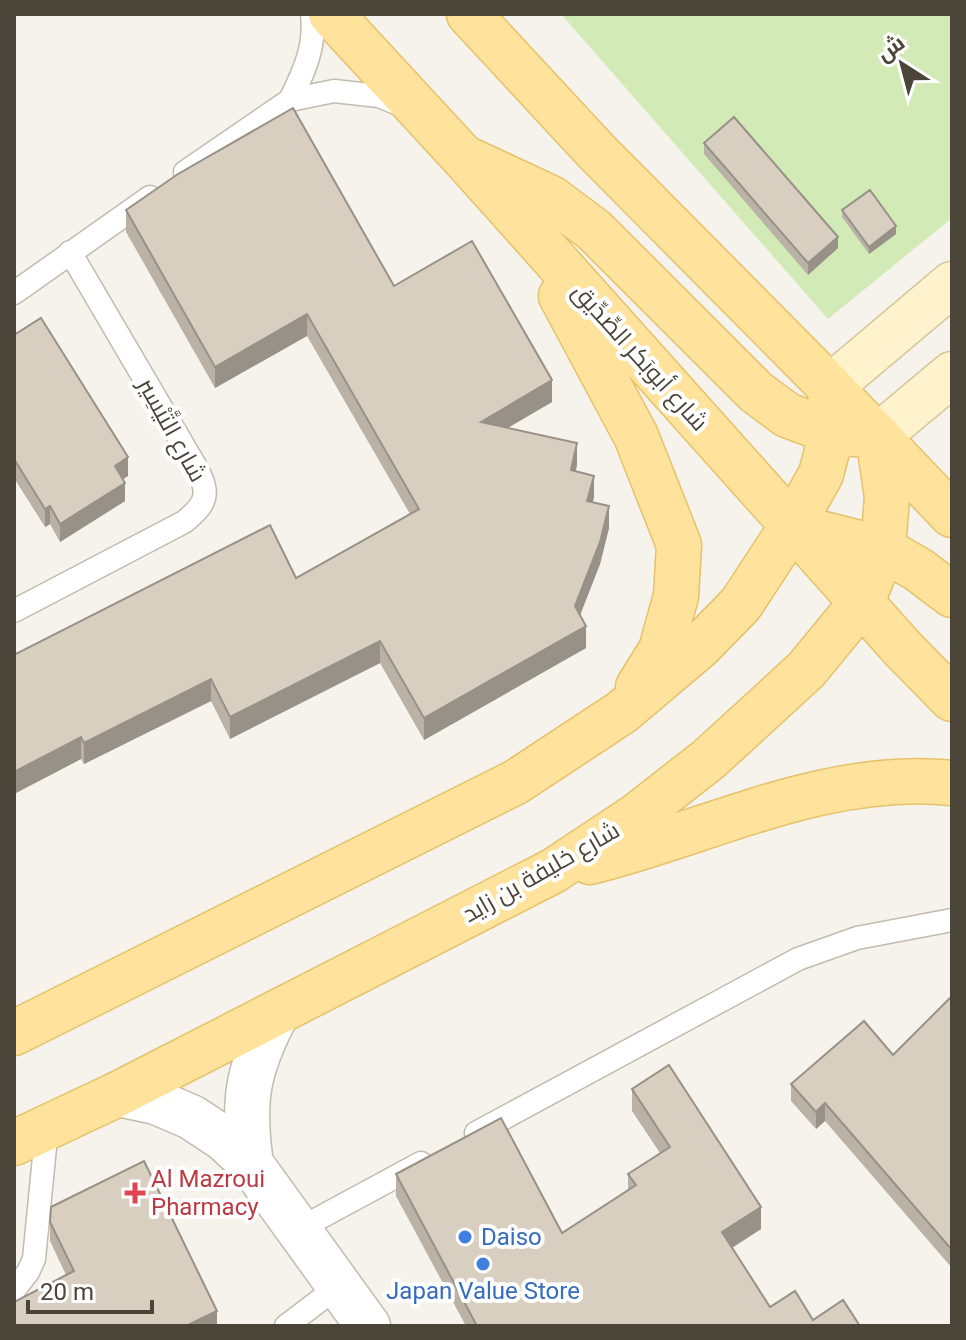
<svg xmlns="http://www.w3.org/2000/svg" width="966" height="1340" viewBox="0 0 966 1340" font-family="Roboto,Cairo,sans-serif">
	<style>
		.green { fill: #d2eab5 }
		.lines { fill: none; stroke-linecap: round; stroke-linejoin: round }
		.lane-casing { stroke: #c2bbae; stroke-width: 25 }
		.street-casing { stroke: #c2bbae; stroke-width: 47 }
		.secondary-casing { stroke: #d6c79b; stroke-width: 47 }
		.primary-casing { stroke: #e6c16a; stroke-width: 47 }
		.lane { stroke: #fff; stroke-width: 22 }
		.street { stroke: #fff; stroke-width: 44 }
		.secondary { stroke: #fff3cd; stroke-width: 44 }
		.primary { stroke: #ffe39c; stroke-width: 44 }
		.wall { fill: #bab2a6 }
		.shaded-wall { fill: #979187 }
		.building { fill: #d8cfc1; stroke: #979187; stroke-width: 2 }
		.health-dot { fill: #e0444e; stroke: #fff; stroke-width: 3 }
		.shop-dot { fill: #3f7fe0; stroke: #fff; stroke-width: 3 }
		.labels { text-anchor: middle; stroke-width: 8; stroke-linejoin: round; paint-order: stroke }
		.street-label { font-size: 24px; fill: #4b4439; stroke: #fff }
		.health-label { font-size: 24px; fill: #be3a42; stroke: #fff; text-anchor: start }
		.shop-label { font-size: 24px; fill: #366cbe; stroke: #fff; text-anchor: start }
	</style>
	<rect width="100%" height="100%" fill="#f6f3ec"/>
	<path class="green" d="M 561,14 L 952,14 L 952,218 L 828,319 Z"/>
	<g class="lines">
		<defs>
			<path id="lane" d="M 290,100 C 304,72 316,46 312,14
				M 185,172 L 290,100 L 334,91 L 379,96 L 401,105
				M 14,293 L 150,197
				M 14,611 L 184,522 C 208,503 210,493 196,467 L 70,252
				M 476,1133 L 798,959 L 857,938 L 952,920
				M 299,1229 L 421,1163
				M 14,1290 L 28,1272 L 34,1259 L 47,1127
				M 286,1326 L 340,1285"/>
			<path id="street" d="M 118,1094 L 156,1102 L 191,1117 L 223,1138 L 251,1164 L 368,1326
				M 251,1164 C 242,1101 247,1070 277,1013"/>
			<path id="secondary" d="M 830,387 L 952,284
				M 878,436 L 952,374"/>
			<path id="primary" d="M 331,14 L 463,157 L 903,649 L 952,699
				M 469,14 L 596,151 L 830,387 L 952,515
				M 561,296 L 636,436 L 679,545 L 676,596 L 661,650 L 638,687
				M 792,526 L 883,549 L 919,570 L 952,595
				M 590,862 C 710,832 826,770 952,783
				M 14,1033 L 516,782 L 622,712 L 700,646 L 741,604 L 792,526 L 821,474 L 832,432 L 830,387
				M 14,1143 L 118,1094 L 553,871 L 636,816 L 709,759 L 806,670 L 862,602 L 883,549 L 887,497 L 878,436 L 832,432 L 787,415 L 756,392 L 594,230 L 551,198 L 463,157"/>
		</defs>
		<use href="#lane" class="lane-casing"/>
		<use href="#street" class="street-casing"/>
		<use href="#secondary" class="secondary-casing"/>
		<use href="#primary" class="primary-casing"/>
		<use href="#lane" class="lane"/>
		<use href="#street" class="street"/>
		<use href="#secondary" class="secondary"/>
		<use href="#primary" class="primary"/>
	</g>
	<path class="wall" d="M 704,143 L 838,248 L 808,275 L 704,154 Z
		M 126,210 L 394,286 L 552,402 L 508,428 L 577,465 L 575,471 L 594,497 L 593,502 L 609,528 L 600,564 L 580,615 L 586,648 L 424,740 L 380,663 L 230,739 L 211,701 L 84,764 L 81,759 L 14,794 L 14,650 L 16,654 L 296,578 L 410,514 L 307,336 L 215,388 L 126,232 Z
		M 842,210 L 896,234 L 869,254 L 842,217 Z
		M 14,335 L 128,476 L 123,479 L 125,501 L 60,542 L 50,524 L 45,527 L 14,478 Z
		M 952,996 L 952,1268 L 825,1121 L 816,1129 L 791,1101 L 791,1084 L 893,1055 Z
		M 632,1089 L 761,1229 L 732,1248 L 770,1307 L 813,1320 L 860,1326 L 466,1326 L 396,1196 L 396,1174 L 562,1233 L 628,1190 L 628,1174 L 660,1153 L 632,1111 Z
		M 50,1222 L 217,1326 L 66,1275 L 50,1241 Z"/>
	<path class="shaded-wall" d="M 896,226 L 896,234 L 869,254 L 869,247 Z
		M 838,237 L 838,248 L 808,275 L 808,263 Z
		M 307,314 L 307,336 L 215,388 L 215,367 Z
		M 552,380 L 552,402 L 481,443 L 481,422 Z
		M 577,443 L 577,465 L 571,492 L 571,470 Z
		M 128,457 L 128,476 L 115,484 L 115,466 Z
		M 594,476 L 594,497 L 587,523 L 587,501 Z
		M 125,483 L 125,501 L 60,542 L 60,524 Z
		M 50,506 L 50,524 L 45,527 L 45,509 Z
		M 609,506 L 609,528 L 600,564 L 575,628 L 575,606 Z
		M 586,626 L 586,648 L 424,740 L 424,718 Z
		M 380,641 L 380,663 L 230,739 L 230,717 Z
		M 211,679 L 211,701 L 84,764 L 84,743 Z
		M 81,737 L 81,759 L 14,794 L 14,772 Z
		M 825,1103 L 825,1121 L 816,1129 L 816,1112 Z
		M 761,1207 L 761,1229 L 722,1254 L 722,1232 Z
		M 217,1311 L 217,1326 L 186,1326 Z"/>
	<path class="building" d="M 293,108 L 394,286 L 472,241 L 552,380 L 481,422 L 577,443 L 571,470 L 594,476 L 587,501 L 609,506 L 600,542 L 575,606 L 586,626 L 424,718 L 380,641 L 230,717 L 211,679 L 84,743 L 81,737 L 14,772 L 14,650 L 16,654 L 270,525 L 296,578 L 419,509 L 307,314 L 215,367 L 126,210 L 178,174 Z
		M 734,117 L 838,237 L 808,263 L 704,143 Z
		M 870,190 L 896,226 L 869,247 L 842,210 Z
		M 41,318 L 128,457 L 115,466 L 125,483 L 60,524 L 50,506 L 45,509 L 14,459 L 14,335 Z
		M 952,996 L 952,1250 L 825,1103 L 816,1112 L 791,1084 L 864,1021 L 893,1055 Z
		M 669,1065 L 761,1207 L 722,1232 L 770,1307 L 795,1291 L 813,1320 L 843,1300 L 860,1326 L 477,1326 L 396,1174 L 501,1118 L 562,1233 L 636,1185 L 628,1174 L 670,1147 L 632,1089 Z
		M 144,1161 L 217,1311 L 186,1326 L 14,1326 L 14,1302 L 74,1271 L 50,1222 L 51,1207 Z"/>
	<path class="health-dot" d="M131 1181h8v8h8v8h-8v8h-8v-8h-8v-8h8z"/>
	<g class="shop-dot">
		<circle cx="465" cy="1237" r="8"/>
		<circle cx="483" cy="1264" r="8"/>
	</g>
	<g class="labels">
		<g class="street-label">
			<text transform="translate(640 357) rotate(48)" y="8">شارع أبوبَكر الصِّدِّيق</text>
			<text transform="translate(172 430) rotate(61)" y="8">شارع التَّيْسِير</text>
			<text transform="translate(541 872) rotate(-30)" y="8">شارع خليفة بن زايد</text>
		</g>
		<g class="health-label">
			<text x="151" y="1187">Al Mazroui<tspan x="151" dy="28">Pharmacy</tspan></text>
		</g>
		<g class="shop-label">
			<text x="481" y="1245">Daiso</text>
			<text x="483" y="1299" text-anchor="middle">Japan Value Store</text>
		</g>
	</g>
	<rect width="966" height="1340" fill="none" stroke="#4b4439" stroke-width="32"/>
	<g transform="translate(902 64) rotate(324)" stroke="#ffffff" stroke-width="6" paint-order="stroke">
	<path d="M0-6L14 30L0 20L-14 30Z" fill="#4b4439"/>
	<text y="-12" font-size="22" font-weight="bold" text-anchor="middle" fill="#4b4439">ش</text>
	</g>
	<path d="M28 1300v12h124v-12" fill="none" stroke="#4b4439" stroke-width="4"/>
	<text x="40" y="1300" font-size="24" fill="#4b4439" stroke="#ffffff" stroke-width="6" paint-order="stroke">20 m</text>
</svg>
